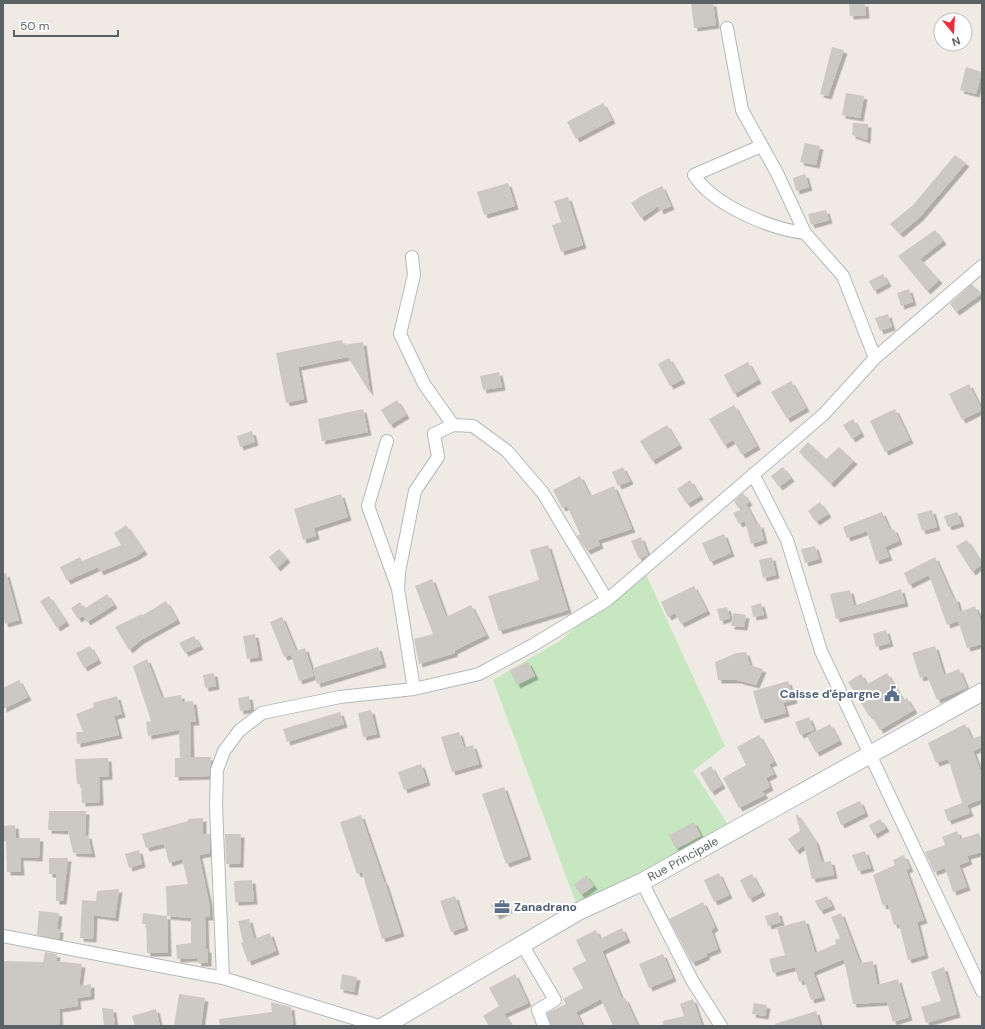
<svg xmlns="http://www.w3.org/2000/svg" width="985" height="1029" viewBox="0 0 985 1029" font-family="'DM Sans',sans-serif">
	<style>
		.green { fill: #c6e7c0 }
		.building { fill: #ccc8c3; filter: url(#shadow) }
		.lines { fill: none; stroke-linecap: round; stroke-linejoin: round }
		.street-casing { stroke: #b4b8bb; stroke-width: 14 }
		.secondary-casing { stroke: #b5babe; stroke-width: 19 }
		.street { stroke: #fff; stroke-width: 12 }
		.secondary { stroke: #fff; stroke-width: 17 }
		.labels { text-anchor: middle; stroke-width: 4; stroke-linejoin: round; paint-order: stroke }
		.service-label { font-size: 12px; font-weight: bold; fill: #4e5e75; stroke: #fff; text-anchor: end }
		.street-label { font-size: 12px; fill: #5c6165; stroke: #fff }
	</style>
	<defs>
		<filter id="shadow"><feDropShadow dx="3.5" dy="3.5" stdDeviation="0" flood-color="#0004"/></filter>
	</defs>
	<rect width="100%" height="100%" fill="#efebe4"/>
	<path class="green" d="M 643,568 L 725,746 L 693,771 L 732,831 L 579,911 L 493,680 L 561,640 Z"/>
	<path class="building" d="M 691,3 L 713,3 L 716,25 L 694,28 Z
		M 849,3 L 865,3 L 866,15 L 850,16 Z
		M 832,47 L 844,50 L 828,96 L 820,94 Z
		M 966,67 L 982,72 L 976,94 L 960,90 Z
		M 846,93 L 864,96 L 860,118 L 842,115 Z
		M 603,103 L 612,120 L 576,139 L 567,122 Z
		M 853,123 L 868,124 L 867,140 L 852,135 Z
		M 805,143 L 820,146 L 816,165 L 800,162 Z
		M 955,155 L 966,163 L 920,217 L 900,234 L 890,224 L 913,205 Z
		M 805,174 L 809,187 L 796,191 L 793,178 Z
		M 508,183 L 515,206 L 484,215 L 477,192 Z
		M 662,186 L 671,206 L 660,211 L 658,206 L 641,218 L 631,203 L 643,195 Z
		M 568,197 L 583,245 L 561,252 L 552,225 L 561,222 L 554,201 Z
		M 826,210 L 829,220 L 811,225 L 808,214 Z
		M 935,230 L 943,241 L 920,259 L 939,280 L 927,291 L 898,256 Z
		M 883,274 L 888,283 L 874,291 L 869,281 Z
		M 972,284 L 981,294 L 956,312 L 950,304 Z
		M 909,289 L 913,302 L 901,306 L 897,293 Z
		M 888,314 L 892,327 L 880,331 L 875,318 Z
		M 342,340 L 343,345 L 363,342 L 370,393 L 348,357 L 298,367 L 304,399 L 286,403 L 276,353 Z
		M 669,358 L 682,380 L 670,386 L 658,364 Z
		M 748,362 L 758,380 L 734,394 L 724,375 Z
		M 499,372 L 502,387 L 483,390 L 480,376 Z
		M 791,381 L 806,408 L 787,419 L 771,392 Z
		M 969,384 L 982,410 L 962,420 L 949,394 Z
		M 397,400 L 406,415 L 390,425 L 381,410 Z
		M 734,405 L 757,446 L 742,455 L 733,440 L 724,445 L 709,419 Z
		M 363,409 L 368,432 L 322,441 L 318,419 Z
		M 895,409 L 910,440 L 885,452 L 870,421 Z
		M 853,419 L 861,433 L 852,439 L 843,425 Z
		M 667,425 L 679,445 L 652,461 L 640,441 Z
		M 252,431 L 255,442 L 240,447 L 237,436 Z
		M 808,442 L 826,459 L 839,447 L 854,461 L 831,484 L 799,452 Z
		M 623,467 L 630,481 L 618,486 L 612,472 Z
		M 783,467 L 791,478 L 779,487 L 771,476 Z
		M 580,476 L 590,496 L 614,486 L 632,529 L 598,540 L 600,545 L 587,551 L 577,536 L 580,534 L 567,506 L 562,508 L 553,490 Z
		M 690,480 L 700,496 L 687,504 L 677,489 Z
		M 743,493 L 749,502 L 744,505 L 746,504 L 757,525 L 760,524 L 764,540 L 751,544 L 745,521 L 739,524 L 733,513 L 742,509 L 741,506 L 738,508 L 734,501 Z
		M 341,494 L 348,517 L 314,528 L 316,536 L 303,540 L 294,509 Z
		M 820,502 L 828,514 L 816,522 L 808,511 Z
		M 932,510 L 937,527 L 922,531 L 917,514 Z
		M 882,512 L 890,530 L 894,529 L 899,541 L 885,547 L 889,557 L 876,561 L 867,531 L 847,538 L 843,527 Z
		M 957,512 L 961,523 L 948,527 L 944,516 Z
		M 126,525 L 144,551 L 135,557 L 100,572 L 98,567 L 67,581 L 60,567 L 80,557 L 82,561 L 121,545 L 114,533 Z
		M 724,534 L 731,553 L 710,562 L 702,543 Z
		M 641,537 L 648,555 L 639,559 L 631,541 Z
		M 967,540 L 982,564 L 972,572 L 956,546 Z
		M 548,545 L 568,610 L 499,631 L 488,596 L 539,580 L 530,550 Z
		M 815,546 L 819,559 L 805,563 L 801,549 Z
		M 279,549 L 287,559 L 277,568 L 269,557 Z
		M 772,557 L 776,575 L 763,578 L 759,560 Z
		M 935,557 L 953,598 L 956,598 L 960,612 L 975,606 L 982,624 L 982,644 L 967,648 L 958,621 L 947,625 L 929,575 L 909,585 L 904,573 Z
		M 6,573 L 19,620 L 5,624 L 3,618 L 3,574 Z
		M 432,579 L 446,617 L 471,605 L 486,635 L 454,651 L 455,653 L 419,664 L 414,639 L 433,634 L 415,586 Z
		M 694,586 L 707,611 L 681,624 L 675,613 L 668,617 L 661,602 Z
		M 901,589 L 905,603 L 836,619 L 830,594 L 850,590 L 854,606 Z
		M 107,594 L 114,605 L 87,622 L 83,616 L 78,619 L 71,608 L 80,602 L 84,609 Z
		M 49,596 L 66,622 L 57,628 L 40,601 Z
		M 166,601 L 177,620 L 141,640 L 129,650 L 115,627 L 142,614 L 143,615 Z
		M 761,603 L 764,615 L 753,617 L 751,606 Z
		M 727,607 L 730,618 L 720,621 L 717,609 Z
		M 733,613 L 746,615 L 744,627 L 731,626 Z
		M 282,617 L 296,651 L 305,648 L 314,676 L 299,681 L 291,655 L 284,657 L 270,622 Z
		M 886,630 L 890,643 L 876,647 L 873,634 Z
		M 255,634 L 259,657 L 247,659 L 243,636 Z
		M 194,636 L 200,646 L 185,653 L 179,643 Z
		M 90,646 L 98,660 L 84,668 L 76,653 Z
		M 935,646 L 944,675 L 959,669 L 967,688 L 937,700 L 927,676 L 920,678 L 912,653 Z
		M 378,647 L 383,664 L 317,684 L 313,668 Z
		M 746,652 L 750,665 L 763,669 L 756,685 L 737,680 L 718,680 L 715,662 L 736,653 Z
		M 147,659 L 162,698 L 181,695 L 182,702 L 193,701 L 196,722 L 190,722 L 191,757 L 211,757 L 209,776 L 175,777 L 175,758 L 180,758 L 179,730 L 148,736 L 146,722 L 151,721 L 133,666 Z
		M 528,662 L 535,676 L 517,685 L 510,670 Z
		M 214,673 L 216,686 L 205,688 L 203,675 Z
		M 887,673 L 903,700 L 907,698 L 914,710 L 880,730 L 871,715 L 869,716 L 848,682 L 861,674 L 867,684 Z
		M 19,680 L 28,697 L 3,709 L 3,688 Z
		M 788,681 L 794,700 L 783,703 L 786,713 L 761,720 L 753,691 Z
		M 117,696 L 122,714 L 114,716 L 119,735 L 77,744 L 76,732 L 83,732 L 76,714 L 94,707 L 93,703 Z
		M 249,696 L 251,709 L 240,711 L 238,698 Z
		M 371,710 L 377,734 L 363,737 L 358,713 Z
		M 340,712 L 344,724 L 287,742 L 283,729 Z
		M 809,717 L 814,730 L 800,735 L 795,722 Z
		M 830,724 L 839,741 L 816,753 L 807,736 Z
		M 965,724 L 972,739 L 982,735 L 982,747 L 973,751 L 982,775 L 982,799 L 967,805 L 970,813 L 948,821 L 944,810 L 962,803 L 948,759 L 936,763 L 928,743 Z
		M 459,732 L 464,748 L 473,745 L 479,764 L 452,772 L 441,737 Z
		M 759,735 L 774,762 L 769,764 L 774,774 L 766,778 L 770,787 L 762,791 L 765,795 L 739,808 L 723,778 L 746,765 L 737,747 Z
		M 108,758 L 109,776 L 99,777 L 100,802 L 82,803 L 81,784 L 77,784 L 75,759 Z
		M 421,764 L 427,782 L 404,790 L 398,772 Z
		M 711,766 L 722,785 L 711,792 L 700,773 Z
		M 504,787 L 528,856 L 506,864 L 482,794 Z
		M 860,801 L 865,813 L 841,825 L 836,812 Z
		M 49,811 L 86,811 L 85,836 L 88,835 L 92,854 L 73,853 L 68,831 L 48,830 Z
		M 797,814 L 816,842 L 822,863 L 831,861 L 834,875 L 812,879 L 804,845 L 796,851 L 788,839 L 800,831 L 796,815 Z
		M 361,815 L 384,882 L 385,882 L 401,933 L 382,939 L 362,872 L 357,874 L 340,822 Z
		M 203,818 L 203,834 L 210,834 L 210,853 L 199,855 L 209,902 L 210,917 L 205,917 L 206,949 L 208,949 L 208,963 L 198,963 L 197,958 L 177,959 L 176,945 L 191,943 L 191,918 L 167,916 L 166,886 L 188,884 L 182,859 L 169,863 L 164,844 L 146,848 L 142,834 L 188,821 L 188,819 Z
		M 880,819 L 886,828 L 874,835 L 869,825 Z
		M 694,822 L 701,836 L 676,849 L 669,835 Z
		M 15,825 L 16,838 L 40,838 L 39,858 L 20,857 L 21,872 L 7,872 L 6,841 L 3,842 L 3,826 Z
		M 957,831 L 960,839 L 979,833 L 982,843 L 982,852 L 967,856 L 969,861 L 959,865 L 967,887 L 953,892 L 945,868 L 934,872 L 925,852 L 945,845 L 942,837 Z
		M 225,834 L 241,834 L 240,864 L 226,864 Z
		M 139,850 L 142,864 L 129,868 L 125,854 Z
		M 865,851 L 871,868 L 858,871 L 852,855 Z
		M 904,855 L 910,868 L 906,870 L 924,920 L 917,922 L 925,955 L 908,960 L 899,924 L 894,925 L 888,904 L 883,906 L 873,875 L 895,865 L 893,860 Z
		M 49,858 L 68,858 L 63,901 L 56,901 L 56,874 L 49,874 Z
		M 719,873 L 729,895 L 714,902 L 704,880 Z
		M 752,874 L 762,892 L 749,899 L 740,880 Z
		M 586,875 L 594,886 L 581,895 L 574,885 Z
		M 252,880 L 254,901 L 235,902 L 234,881 Z
		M 119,889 L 115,918 L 94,915 L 93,939 L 80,938 L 82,900 L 96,901 L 97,891 Z
		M 455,896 L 465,927 L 451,932 L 440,901 Z
		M 827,896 L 832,906 L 820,911 L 815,901 Z
		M 505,900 L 509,910 L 496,916 L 491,905 Z
		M 703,902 L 715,927 L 711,930 L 718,949 L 706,954 L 707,956 L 692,963 L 669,919 Z
		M 39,911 L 59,913 L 57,929 L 60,929 L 59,939 L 37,935 Z
		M 778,912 L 781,922 L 768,926 L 765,916 Z
		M 143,913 L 167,916 L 168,953 L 147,953 L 146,924 L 142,924 Z
		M 841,913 L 860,963 L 873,961 L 877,985 L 898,979 L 909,1017 L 893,1022 L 887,1002 L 853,1004 L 844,959 L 813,972 L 822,997 L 811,1000 L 804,980 L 799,982 L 795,967 L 773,973 L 769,959 L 785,955 L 777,928 L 805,920 L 815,953 L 836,944 L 835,940 L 840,938 L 831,917 Z
		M 249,919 L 254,939 L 270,933 L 276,951 L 248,962 L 241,943 L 243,942 L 238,921 Z
		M 622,928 L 627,939 L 602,951 L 622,999 L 625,998 L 638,1026 L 613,1026 L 601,999 L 576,1012 L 583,1026 L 551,1026 L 547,1013 L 566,1004 L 563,999 L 583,988 L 572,968 L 586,961 L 576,940 L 596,930 L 600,939 Z
		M 45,952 L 57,954 L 56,961 L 82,964 L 79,986 L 91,984 L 91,996 L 77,998 L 78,1006 L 59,1009 L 60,1026 L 3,1026 L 3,961 L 43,962 Z
		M 663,954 L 673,978 L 649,988 L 639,964 Z
		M 944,967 L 957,1014 L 926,1023 L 921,1007 L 941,1001 L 931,972 Z
		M 342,974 L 357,977 L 354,992 L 340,989 Z
		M 515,974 L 528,1003 L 504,1014 L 512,1026 L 489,1026 L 483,1016 L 499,1006 L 489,988 Z
		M 179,994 L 205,998 L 201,1026 L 174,1026 Z
		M 693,999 L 702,1026 L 663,1026 L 663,1021 L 684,1016 L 680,1004 Z
		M 271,1002 L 291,1007 L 293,1026 L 220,1026 L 219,1019 L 272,1012 Z
		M 754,1003 L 767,1005 L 765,1016 L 752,1014 Z
		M 102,1008 L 113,1009 L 115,1026 L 104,1026 Z
		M 156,1009 L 160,1026 L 135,1026 L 132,1016 Z
		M 816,1011 L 820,1026 L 776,1026 L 775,1024 Z"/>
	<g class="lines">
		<defs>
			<path id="street" d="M 727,28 L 742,110 L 777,173 L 805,233
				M 761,146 L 694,175 C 713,205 770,229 805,233 L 843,276 L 875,358
				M 412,257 L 414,275 L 400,334 L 424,384 L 453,425 L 473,426 L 507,451 L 543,493 L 607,600
				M 387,441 L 368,506 L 397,586
				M 753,474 L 787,540 L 821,651 L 982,991
				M 414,689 L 398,589 L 399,572 L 415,491 L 438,457 L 434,434 L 453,425
				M 642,882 L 693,982 L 721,1026
				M 3,936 L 223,978 L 379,1026
				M 523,946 L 555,1000 L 538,1010 L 544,1026
				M 223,978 L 216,806 L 217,770 L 224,751 L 239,731 L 262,713 L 340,697 L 414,689 L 479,674 L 533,645 L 607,600 L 824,414 L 875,358 L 982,266"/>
			<path id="secondary" d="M 384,1026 L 579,911 L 642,882 L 982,692"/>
		</defs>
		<use href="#street" class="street-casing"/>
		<use href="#secondary" class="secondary-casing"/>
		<use href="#street" class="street"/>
		<use href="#secondary" class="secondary"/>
	</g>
	<defs>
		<symbol id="civic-bare" viewBox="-9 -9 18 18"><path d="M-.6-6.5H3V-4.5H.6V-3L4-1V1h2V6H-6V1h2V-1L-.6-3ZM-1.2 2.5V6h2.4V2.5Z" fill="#5c6f8a" stroke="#fff" stroke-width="2.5" paint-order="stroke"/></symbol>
		<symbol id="office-bare" viewBox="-9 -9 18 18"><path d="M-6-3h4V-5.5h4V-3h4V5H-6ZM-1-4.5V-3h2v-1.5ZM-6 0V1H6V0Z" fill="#5c6f8a" stroke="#fff" stroke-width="2.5" paint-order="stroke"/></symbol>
	</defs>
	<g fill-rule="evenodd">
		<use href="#civic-bare" x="881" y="683" width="22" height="22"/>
		<use href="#office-bare" x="491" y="896" width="22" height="22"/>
	</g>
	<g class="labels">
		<g class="service-label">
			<text x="880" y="698">Caisse d'épargne</text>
			<text x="514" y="911" text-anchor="start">Zanadrano</text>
		</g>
		<g class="street-label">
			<text transform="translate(683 859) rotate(-29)" y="4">Rue Principale</text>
		</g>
	</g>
	<rect width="985" height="1029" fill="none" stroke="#5c6165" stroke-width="8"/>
	<g transform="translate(953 32) rotate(162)"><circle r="19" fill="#ffffff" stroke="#bec0c1"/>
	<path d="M0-3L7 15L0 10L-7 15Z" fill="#ec2d3c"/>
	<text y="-6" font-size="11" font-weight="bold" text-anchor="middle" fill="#5c6165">N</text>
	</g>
	<path d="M14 30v6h104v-6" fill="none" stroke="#5c6165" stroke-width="2"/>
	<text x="20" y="30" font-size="12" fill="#5c6165" stroke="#ffffff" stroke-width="3" paint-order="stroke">50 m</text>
</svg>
